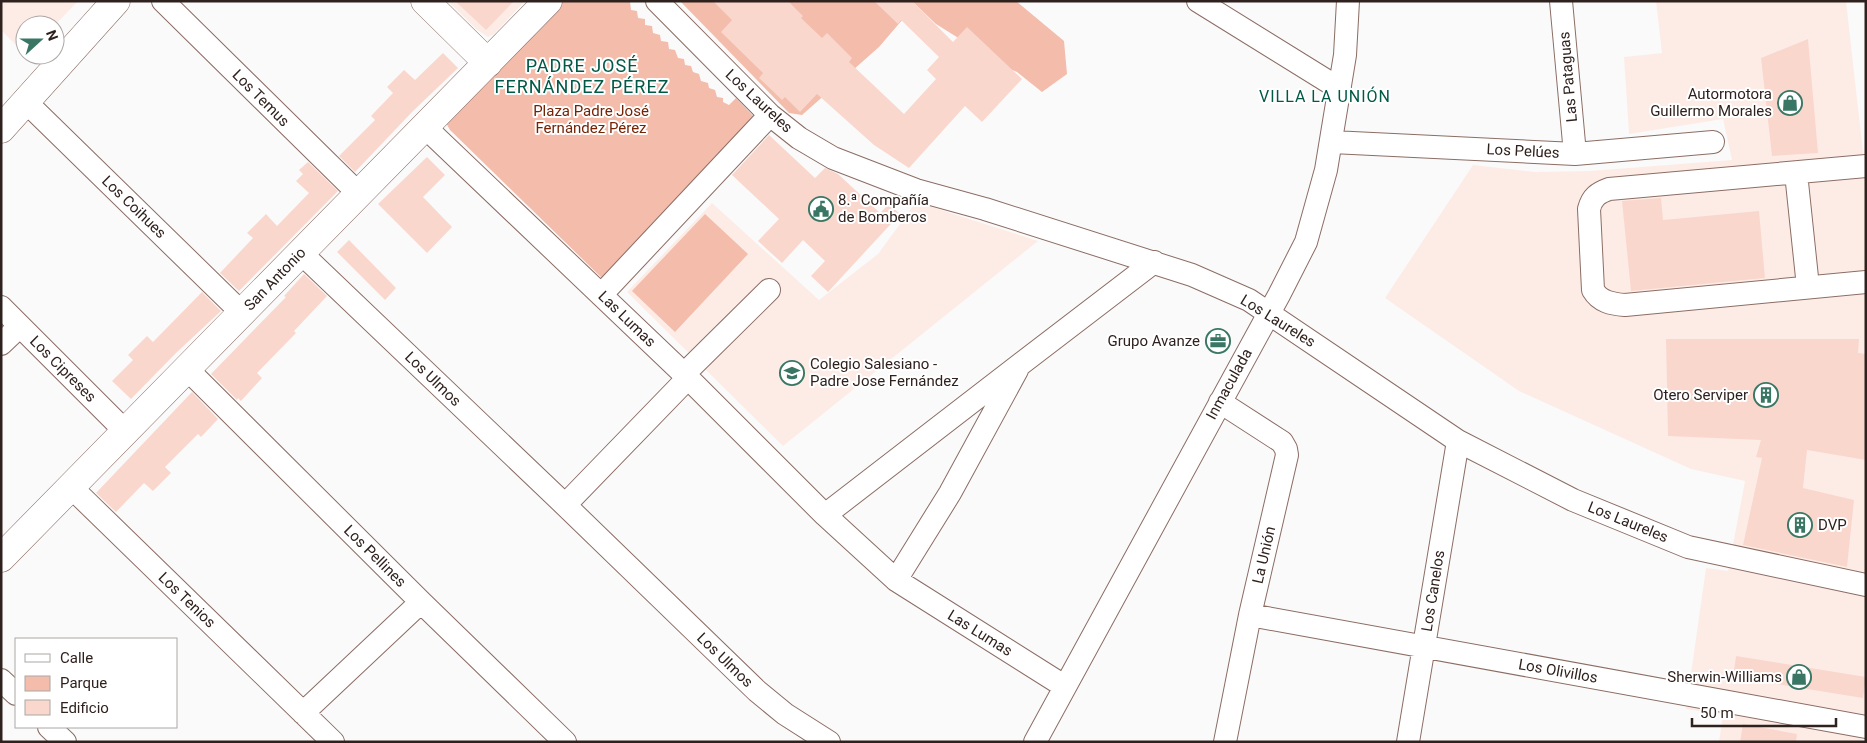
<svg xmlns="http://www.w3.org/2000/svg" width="1867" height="743" viewBox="0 0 1867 743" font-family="Roboto,sans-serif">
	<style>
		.built { fill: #fdece6 }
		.green { fill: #f3bcab }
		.building { fill: #fad7cd }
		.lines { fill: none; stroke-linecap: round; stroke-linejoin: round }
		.minor-casing { stroke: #8b6d64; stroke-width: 24 }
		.major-casing { stroke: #8b6d64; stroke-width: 29 }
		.minor { stroke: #fff; stroke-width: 22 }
		.major { stroke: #fff; stroke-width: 28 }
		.labels { text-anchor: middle; stroke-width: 4; stroke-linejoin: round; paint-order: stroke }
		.street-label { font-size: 15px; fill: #2f221e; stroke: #fff }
		.poi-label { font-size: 15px; fill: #2f221e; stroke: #fff; text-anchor: end }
		.park-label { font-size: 15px; fill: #742305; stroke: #fff }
		.neighbourhood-label { font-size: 16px; letter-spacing: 1px; fill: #015945; stroke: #fff }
		.quarter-label { font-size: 18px; letter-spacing: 1px; fill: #015945; stroke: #fff }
	</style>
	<rect width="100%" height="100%" fill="#fafafa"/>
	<path class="built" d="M 1,1 L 78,1 L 55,25 L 25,25 L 25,54 L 1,30 Z
		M 448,1 L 525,1 L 494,34 L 488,37 L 476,29 Z
		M 1656,1 L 1846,1 L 1866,179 L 1866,716 L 1861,742 L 1719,742 L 1723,715 L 1686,709 L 1706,568 L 1728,571 L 1745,481 L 1691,469 L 1519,391 L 1385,298 L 1473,165 L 1535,172 L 1590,171 L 1732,160 L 1723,119 L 1629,134 L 1624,57 L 1662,53 Z
		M 916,202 L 1038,241 L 783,446 L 627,292 L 712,203 L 819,300 L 878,254 Z"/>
	<path class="green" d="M 560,1 L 630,1 L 631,10 L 637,11 L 638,18 L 645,19 L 645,25 L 652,26 L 653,33 L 660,35 L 661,41 L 668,42 L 669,49 L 675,50 L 678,58 L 684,59 L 685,65 L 691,66 L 693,72 L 699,74 L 701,81 L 708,83 L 709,88 L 715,90 L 717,97 L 723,98 L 723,102 L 729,105 L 736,98 L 758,121 L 604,280 L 450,130 L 446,123 Z
		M 680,1 L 1016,1 L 1064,41 L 1067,74 L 1042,92 L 1017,72 L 989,60 L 968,44 L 936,24 L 913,2 L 915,5 L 879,47 L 802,115 L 789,113 Z
		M 705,214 L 748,254 L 675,332 L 632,291 Z"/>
	<path class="building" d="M 455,1 L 514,1 L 486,30 Z
		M 713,1 L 788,1 L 803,16 L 801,18 L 822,38 L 827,33 L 852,58 L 849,62 L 904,114 L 936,79 L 927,70 L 939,57 L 901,20 L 898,24 L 874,1 L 912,1 L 953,42 L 967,27 L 1022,79 L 982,122 L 965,106 L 909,168 L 874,145 L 817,94 L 800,112 L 785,97 L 782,100 L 759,78 L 763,73 L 721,32 L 732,20 Z
		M 1808,39 L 1818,153 L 1772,156 L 1761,58 Z
		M 443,53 L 458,68 L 412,112 L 355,172 L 339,156 L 375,120 L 371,116 L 393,93 L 387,87 L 404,70 L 415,80 Z
		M 769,135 L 815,178 L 825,168 L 838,174 L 880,213 L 889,204 L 900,214 L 828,292 L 811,276 L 825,261 L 803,240 L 782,263 L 758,241 L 779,219 L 732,175 Z
		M 427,157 L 445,175 L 423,197 L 452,227 L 427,253 L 378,204 Z
		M 308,162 L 338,191 L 239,291 L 220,273 L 253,238 L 247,233 L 266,214 L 277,226 L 309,193 L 296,181 L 303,174 L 299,170 Z
		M 1661,198 L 1663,220 L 1759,211 L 1765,278 L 1631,291 L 1622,201 Z
		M 349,240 L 396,288 L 385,300 L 337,252 Z
		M 304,274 L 327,296 L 294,331 L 296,333 L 257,373 L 262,378 L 241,401 L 238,398 L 237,400 L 211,374 L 286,297 L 284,296 Z
		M 202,292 L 221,311 L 176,353 L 131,399 L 112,381 L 133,360 L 128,355 L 147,336 L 153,342 Z
		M 1666,339 L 1859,339 L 1858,353 L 1866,354 L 1866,460 L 1807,450 L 1803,488 L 1854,500 L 1847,567 L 1743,545 L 1762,458 L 1756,457 L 1761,440 L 1668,436 Z
		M 192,392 L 218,419 L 201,437 L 198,434 L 165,467 L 171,473 L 153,491 L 144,483 L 116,512 L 96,493 Z
		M 1736,656 L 1866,677 L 1863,698 L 1733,677 Z
		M 1743,724 L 1797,734 L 1796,742 L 1740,742 Z"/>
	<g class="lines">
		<defs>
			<path id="minor" d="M 163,1 L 359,194
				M 657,1 L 770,115 L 799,138 L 833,158 L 916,190 L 985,209 L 1192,275 L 1249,300 L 1458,441 L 1573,500 L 1688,547 L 1866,585
				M 1198,1 L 1340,89
				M 1561,1 L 1575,154
				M 26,102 L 242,313
				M 425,127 L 684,374 L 825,515 L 896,580 L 1064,686
				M 1332,142 L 1575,154 L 1713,142
				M 1866,166 L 1609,189 C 1598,193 1592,197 1589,209 L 1593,290 C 1600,302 1612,304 1625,305 L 1866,282
				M 1796,173 L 1808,287
				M 301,253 L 565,505 L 757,691 L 785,714 L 829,742
				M 601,295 L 770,115
				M 1,307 L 125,431
				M 1,344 L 20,326
				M 187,369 L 421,602 L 565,742
				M 684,374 L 769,290
				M 1220,402 L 1282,442 L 1286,449 L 1287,455 L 1250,615 L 1225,742
				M 71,487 L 333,742
				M 565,505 L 688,378
				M 825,515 L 1022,363 L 1154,262
				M 896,580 L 950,493 L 1017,370
				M 1250,615 L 1866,727
				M 1,680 L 16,694
				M 303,713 L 421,602
				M 49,727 L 65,742
				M 1035,742 L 1279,295 L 1306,242 L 1326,170 L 1345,55 L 1348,1
				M 1408,742 L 1458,441"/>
			<path id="major" d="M 425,1 L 488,63
				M 1,129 L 116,1
				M 1,558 L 548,1"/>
		</defs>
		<use href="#minor" class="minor-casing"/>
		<use href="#major" class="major-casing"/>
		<use href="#minor" class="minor"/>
		<use href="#major" class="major"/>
	</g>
	<defs>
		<symbol id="shop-ring" viewBox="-11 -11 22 22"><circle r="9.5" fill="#fff" stroke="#397764" stroke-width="1.5"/><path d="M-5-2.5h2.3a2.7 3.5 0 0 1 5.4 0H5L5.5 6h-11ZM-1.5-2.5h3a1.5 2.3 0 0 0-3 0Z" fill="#397764"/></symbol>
		<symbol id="civic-ring" viewBox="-11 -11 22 22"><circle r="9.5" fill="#fff" stroke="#397764" stroke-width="1.5"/><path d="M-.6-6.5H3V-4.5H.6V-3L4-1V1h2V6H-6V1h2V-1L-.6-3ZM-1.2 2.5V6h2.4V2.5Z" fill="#397764"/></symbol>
		<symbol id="office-ring" viewBox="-11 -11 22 22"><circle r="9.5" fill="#fff" stroke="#397764" stroke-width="1.5"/><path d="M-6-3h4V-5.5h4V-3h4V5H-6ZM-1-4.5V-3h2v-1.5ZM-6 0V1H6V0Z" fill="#397764"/></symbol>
		<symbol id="school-ring" viewBox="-11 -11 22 22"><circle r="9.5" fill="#fff" stroke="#397764" stroke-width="1.5"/><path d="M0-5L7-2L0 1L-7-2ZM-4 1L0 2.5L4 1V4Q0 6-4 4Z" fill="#397764"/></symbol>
		<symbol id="building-ring" viewBox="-11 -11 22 22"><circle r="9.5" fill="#fff" stroke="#397764" stroke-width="1.5"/><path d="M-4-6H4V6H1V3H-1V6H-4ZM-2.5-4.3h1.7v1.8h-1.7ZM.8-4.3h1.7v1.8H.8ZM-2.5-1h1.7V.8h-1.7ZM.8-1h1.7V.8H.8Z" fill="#397764"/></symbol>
	</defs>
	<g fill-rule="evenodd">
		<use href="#shop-ring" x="1776" y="89" width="28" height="28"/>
		<use href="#civic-ring" x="807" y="195" width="28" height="28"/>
		<use href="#office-ring" x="1204" y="327" width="28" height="28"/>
		<use href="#school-ring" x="778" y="359" width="28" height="28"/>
		<use href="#building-ring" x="1752" y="381" width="28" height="28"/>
		<use href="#building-ring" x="1786" y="511" width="28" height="28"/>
		<use href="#shop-ring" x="1785" y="663" width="28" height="28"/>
	</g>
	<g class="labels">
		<g class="street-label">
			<text transform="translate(1568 77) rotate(-95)" y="5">Las Pataguas</text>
			<text transform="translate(261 98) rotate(45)" y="5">Los Temus</text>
			<text transform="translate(759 101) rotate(43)" y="5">Los Laureles</text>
			<text transform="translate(1523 151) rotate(3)" y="5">Los Pelúes</text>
			<text transform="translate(134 207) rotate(44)" y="5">Los Coihues</text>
			<text transform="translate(275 279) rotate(-46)" y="5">San Antonio</text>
			<text transform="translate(627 319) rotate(44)" y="5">Las Lumas</text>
			<text transform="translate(1278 321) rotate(32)" y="5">Los Laureles</text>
			<text transform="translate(63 369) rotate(45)" y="5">Los Cipreses</text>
			<text transform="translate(433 379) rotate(44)" y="5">Los Ulmos</text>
			<text transform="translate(1229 384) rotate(-61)" y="5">Inmaculada</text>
			<text transform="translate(1628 522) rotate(22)" y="5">Los Laureles</text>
			<text transform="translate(1264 555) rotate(-77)" y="5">La Unión</text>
			<text transform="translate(375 556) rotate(45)" y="5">Los Pellines</text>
			<text transform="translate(1433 591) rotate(-81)" y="5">Los Canelos</text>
			<text transform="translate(187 600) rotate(44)" y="5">Los Tenios</text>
			<text transform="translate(980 633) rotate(32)" y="5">Las Lumas</text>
			<text transform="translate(725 660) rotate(44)" y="5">Los Ulmos</text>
			<text transform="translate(1558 671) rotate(10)" y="5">Los Olivillos</text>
		</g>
		<g class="poi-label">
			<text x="1772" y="99">Autormotora<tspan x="1772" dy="17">Guillermo Morales</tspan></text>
			<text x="838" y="205" text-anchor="start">8.ª Compañía<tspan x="838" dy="17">de Bomberos</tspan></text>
			<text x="1200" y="346">Grupo Avanze</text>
			<text x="810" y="369" text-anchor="start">Colegio Salesiano -<tspan x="810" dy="17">Padre Jose Fernández</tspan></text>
			<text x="1748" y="400">Otero Serviper</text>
			<text x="1818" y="530" text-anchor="start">DVP</text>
			<text x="1782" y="682">Sherwin-Williams</text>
		</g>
		<g class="park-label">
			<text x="591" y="116">Plaza Padre José<tspan x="591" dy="17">Fernández Pérez</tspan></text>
		</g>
		<g class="neighbourhood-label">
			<text x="1325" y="102">VILLA LA UNIÓN</text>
		</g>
		<g class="quarter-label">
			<text x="582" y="72">PADRE JOSÉ<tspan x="582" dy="21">FERNÁNDEZ PÉREZ</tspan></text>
		</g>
	</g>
	<rect width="1867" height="743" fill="none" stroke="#2f221e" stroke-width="5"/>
	<rect x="15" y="638" width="162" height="90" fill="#ffffff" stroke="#aca7a5"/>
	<rect x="25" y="654" width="25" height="8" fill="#ffffff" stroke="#aca7a5"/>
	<text x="60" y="663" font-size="15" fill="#2f221e">Calle</text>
	<rect x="25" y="676" width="25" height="15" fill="#f3bcab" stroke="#aca7a5"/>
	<text x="60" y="688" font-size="15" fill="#2f221e">Parque</text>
	<rect x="25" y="700" width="25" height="15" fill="#fad7cd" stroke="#aca7a5"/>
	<text x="60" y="713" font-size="15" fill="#2f221e">Edificio</text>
	<g transform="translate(40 40) rotate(69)"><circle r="24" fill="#ffffff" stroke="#aca7a5"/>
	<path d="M0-4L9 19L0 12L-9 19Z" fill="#397764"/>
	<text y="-8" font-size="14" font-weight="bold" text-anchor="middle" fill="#2f221e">N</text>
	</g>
	<path d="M1692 718v8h144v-8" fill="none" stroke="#2f221e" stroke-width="2.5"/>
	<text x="1700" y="718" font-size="15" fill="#2f221e" stroke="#ffffff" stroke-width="4" paint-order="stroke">50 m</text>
</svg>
